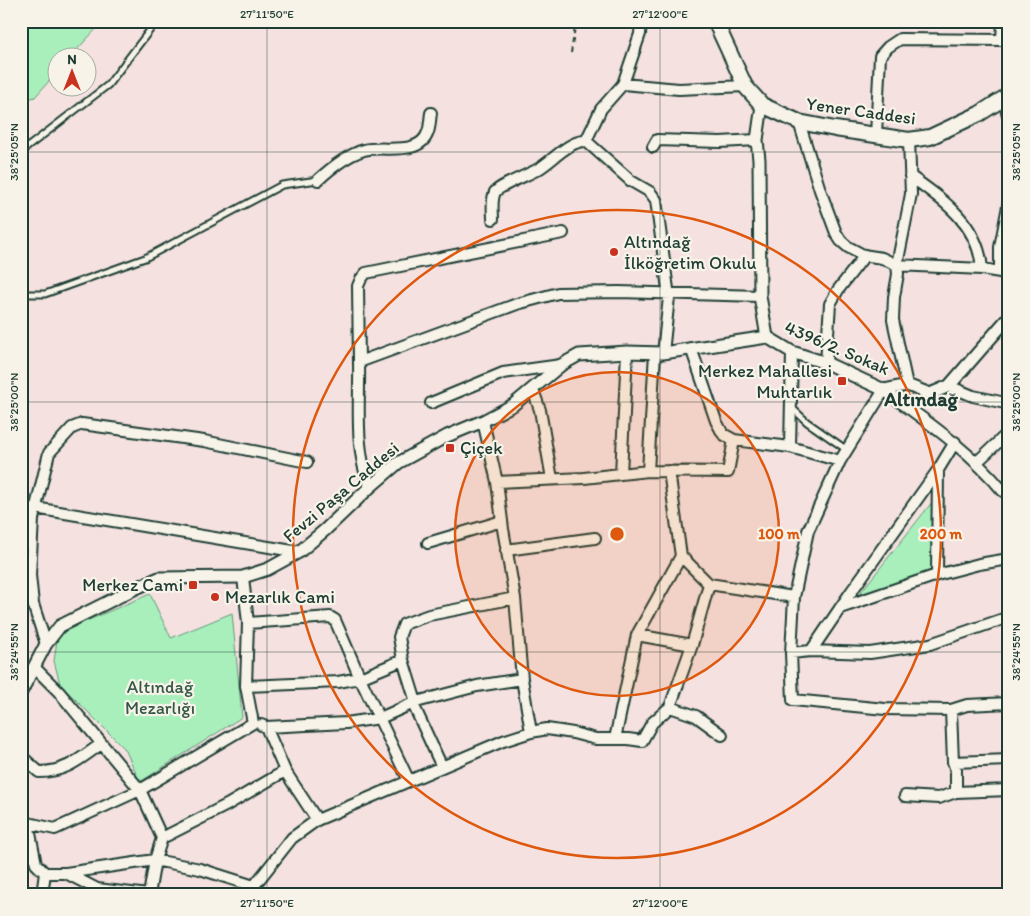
<svg xmlns="http://www.w3.org/2000/svg" width="1030" height="916" viewBox="0 0 1030 916" font-family="Itim,sans-serif">
	<style>
		.green { fill: #a8efbc; stroke: #649678 }
		.lines { fill: none; stroke-linecap: round; stroke-linejoin: round }
		.service-casing { stroke: #1f3d34; stroke-width: 9 }
		.minor-casing { stroke: #1f3d34; stroke-width: 14 }
		.tertiary-casing { stroke: #1f3d34; stroke-width: 15 }
		.secondary-casing { stroke: #1f3d34; stroke-width: 18 }
		.path { stroke: #1f3d34; stroke-width: 2; stroke-dasharray: 5 4; stroke-linecap: butt }
		.service { stroke: #f7f3e8; stroke-width: 5 }
		.minor { stroke: #f7f3e8; stroke-width: 10 }
		.tertiary { stroke: #f7f3e8; stroke-width: 11 }
		.secondary { stroke: #f7f3e8; stroke-width: 14 }
		.ticks { fill: none; stroke: #1f3d34; stroke-width: 1; stroke-opacity: 0.45 }
		.ring { fill: none; stroke: #de580e; stroke-width: 2.5 }
		.poi-dot { fill: #c8321e; stroke: #f7f3e8; stroke-width: 2 }
		.labels { text-anchor: middle; stroke-width: 4.5; stroke-linejoin: round; paint-order: stroke }
		.street-label { font-size: 18px; fill: #1f3d34; stroke: #f7f3e8 }
		.poi-label { font-size: 18px; fill: #1f3d34; stroke: #f7f3e8; text-anchor: start }
		.park-label { font-size: 18px; fill: #345848; stroke: #f7f3e8 }
		.quarter-label { font-size: 20px; font-weight: bold; fill: #1f3d34; stroke: #f7f3e8 }
		.centre { fill: #de580e; stroke: #f7f3e8; stroke-width: 2.5 }
		.ring-label { font-size: 15px; text-anchor: middle; font-weight: bold; fill: #de580e; stroke: #f7f3e8; stroke-width: 4.5; stroke-linejoin: round; paint-order: stroke }
		.neatline { fill: none; stroke: #1f3d34; stroke-width: 2 }
		.ticks-label { font-size: 12px; text-anchor: middle; fill: #1f3d34 }
	</style>
	<rect width="100%" height="100%" fill="#f5e2e0"/>
	<filter id="ink" filterUnits="userSpaceOnUse"><feTurbulence type="fractalNoise" baseFrequency=".02" numOctaves="2"/><feDisplacementMap in="SourceGraphic" scale="10" xChannelSelector="R" yChannelSelector="G"/><feConvolveMatrix kernelMatrix="1 2 1 2 8 2 1 2 1" color-interpolation-filters="sRGB"/></filter>
	<g filter="url(#ink)">
		<path class="green" d="M 21,21 L 94,21 L 98,27 L 70,57 L 58,58 L 57,72 L 35,97 L 21,101 Z
			M 933,501 L 932,570 L 857,597 Z
			M 150,594 L 171,638 L 232,613 L 242,717 L 140,782 L 125,749 L 60,684 L 54,661 L 58,633 Z"/>
		<g class="lines">
			<defs>
				<path id="service" d="M 21,152 L 108,85 L 153,26 L 162,21
					M 21,294 L 45,294 L 145,258 L 282,185 L 318,180
					M 791,407 L 807,422 L 847,450"/>
				<path id="minor" d="M 623,84 L 679,89 L 745,86
					M 1004,100 L 1009,119
					M 799,122 L 820,190 L 836,233 L 841,241 L 848,247 L 863,255 L 882,258 L 897,265 L 898,274 L 894,297 L 893,320 L 907,385
					M 876,135 L 880,56 L 888,47 L 900,39 L 1002,40 L 1003,21
					M 909,140 L 911,194 L 897,265 L 982,269 L 1000,272 L 1009,275
					M 586,141 L 631,181 L 650,192 L 656,200 L 669,297 L 663,353
					M 653,147 L 657,140 L 720,142 L 757,140
					M 910,176 C 944,200 979,225 982,269
					M 318,180 C 331,168 347,155 364,150 C 383,145 420,157 428,132 C 430,127 430,119 431,113
					M 493,219 C 493,211 491,200 495,192 C 500,185 531,174 540,168 C 553,160 570,140 586,141 L 601,109 L 623,84 L 640,34 L 641,21
					M 563,233 L 366,273 L 361,279 L 358,286 L 359,362 L 517,304 L 558,293 L 619,292 L 760,296
					M 1000,272 L 1000,247 L 1009,201
					M 691,348 L 716,421 L 723,434 L 734,440 L 790,447 L 840,461 L 884,390 C 926,421 969,450 1003,491 L 1009,491
					M 359,362 C 360,404 354,448 370,487
					M 826,363 L 830,304 L 838,290 L 865,255
					M 949,386 L 973,396 L 1005,403 L 1009,401
					M 533,390 L 540,410 L 552,479
					M 431,403 L 503,373 L 561,365
					M 483,421 L 497,482 L 503,529 L 515,598 L 522,679 L 531,732
					M 790,447 L 792,352
					M 840,461 L 808,531 L 794,597 L 791,653 L 793,700 L 885,709 L 951,710 L 967,705 L 1009,703
					M 977,462 L 1009,432
					M 938,470 L 937,575 L 979,564 L 1009,559
					M 648,471 L 655,353
					M 669,471 L 681,556 L 709,584 L 794,597
					M 621,474 L 627,352
					M 497,482 L 584,478 L 648,471 L 728,472 L 734,440
					M 35,508 L 299,552
					M 428,543 L 502,521
					M 506,550 L 595,538
					M 840,608 L 937,575
					M 248,623 L 330,617 L 335,620 L 360,678 L 409,781
					M 637,635 L 692,645
					M 46,644 L 33,604 L 30,575 L 33,519 L 49,453 L 72,428 L 82,424 L 204,441 L 307,462
					M 811,651 L 851,592 L 938,470 L 955,442
					M 791,653 L 811,651 L 870,653 L 930,644 L 1009,617
					M 35,668 L 59,692 L 140,790 L 162,838 L 155,860 L 149,895
					M 246,686 L 338,682 L 360,678 L 403,660
					M 416,702 L 403,660 L 399,637 L 404,624 L 429,615 L 515,598
					M 413,704 L 442,767
					M 670,707 L 696,716 L 722,735
					M 951,710 L 953,762 L 1009,760
					M 261,725 L 266,727 L 285,771 L 317,820
					M 266,727 L 346,723 L 380,718 L 416,702 L 477,686 L 522,679
					M 615,739 L 637,635 L 681,556
					M 21,756 L 39,772 C 66,772 80,759 101,744
					M 953,762 L 956,770 L 956,792
					M 905,796 L 939,798 L 956,792 L 1009,790
					M 21,819 L 28,823 L 55,829 L 140,790 L 253,723 L 246,686 L 248,623 L 243,577
					M 28,823 L 36,864 L 45,873 L 42,895
					M 162,838 L 227,805 L 285,771
					M 45,873 L 66,873 L 155,860 L 200,869 L 254,886 L 292,838 L 317,820 L 503,741 L 531,732 L 547,729 L 573,733 L 596,739 L 628,739 L 642,741 L 652,723 L 670,707 L 692,645 L 709,584
					M 66,873 L 97,889 L 149,895"/>
				<path id="tertiary" d="M 762,105 L 757,140 L 759,160 L 760,296 L 767,337
					M 767,337 L 792,352 L 826,363 L 884,390 L 907,385 L 930,394 L 949,386 L 1009,317
					M 21,692 L 46,644 L 60,626 L 136,588 L 159,578 L 243,577 L 268,569 L 299,552 L 325,530 L 370,487 L 398,463 L 447,436 L 483,421 L 513,405 L 561,365 L 579,355 L 627,352 L 663,353 L 767,337"/>
				<path id="secondary" d="M 715,21 L 745,86 L 762,105 L 799,122 L 835,129 L 909,140 L 930,137 L 979,114 L 1009,95"/>
			</defs>
			<use href="#service" class="service-casing"/>
			<use href="#minor" class="minor-casing"/>
			<use href="#tertiary" class="tertiary-casing"/>
			<use href="#secondary" class="secondary-casing"/>
			<path class="path" d="M 571,53 L 576,21"/>
			<use href="#service" class="service"/>
			<use href="#minor" class="minor"/>
			<use href="#tertiary" class="tertiary"/>
			<use href="#secondary" class="secondary"/>
		</g>
	</g>
	<path class="ticks" d="M 267,21 L 267,895M 660,21 L 660,895M 21,152 L 1009,152M 21,402 L 1009,402M 21,652 L 1009,652"/>
	<circle cx="617" cy="534" r="162" fill="#de580e" fill-opacity=".12"/>
	<g class="ring">
		<circle cx="617" cy="534" r="162"/>
		<circle cx="617" cy="534" r="324"/>
	</g>
	<g class="poi-dot">
		<circle cx="614" cy="252" r="5"/>
		<rect x="837" y="376" width="10" height="10" rx="2.5"/>
		<rect x="445" y="443" width="10" height="10" rx="2.5"/>
		<rect x="188" y="580" width="10" height="10" rx="2.5"/>
		<circle cx="215" cy="597" r="5"/>
	</g>
	<g class="labels">
		<g class="street-label">
			<text transform="translate(861 111) rotate(8)" y="6">Yener Caddesi</text>
			<text transform="translate(837 348) rotate(23)" y="6">4396/2. Sokak</text>
			<text transform="translate(341 492) rotate(-40)" y="6">Fevzi Paşa Caddesi</text>
		</g>
		<g class="poi-label">
			<text x="624" y="248">Altındağ<tspan x="624" dy="21">İlköğretim Okulu</tspan></text>
			<text x="832" y="377" text-anchor="end">Merkez Mahallesi<tspan x="832" dy="21">Muhtarlık</tspan></text>
			<text x="460" y="454">Çiçek</text>
			<text x="183" y="591" text-anchor="end">Merkez Cami</text>
			<text x="225" y="603">Mezarlık Cami</text>
		</g>
		<g class="park-label">
			<text x="160" y="693">Altındağ<tspan x="160" dy="21">Mezarlığı</tspan></text>
		</g>
		<g class="quarter-label">
			<text x="921" y="406">Altındağ</text>
		</g>
	</g>
	<circle cx="617" cy="534" r="8" class="centre"/>
	<g class="ring-label">
		<text x="779" y="539">100 m</text>
		<text x="941" y="539">200 m</text>
	</g>
	<rect width="1030" height="916" fill="none" stroke="#f7f3e8" stroke-width="55"/>
	<g transform="translate(72 72)"><circle r="24" fill="#f7f3e8" stroke="#a1aaa0"/>
	<path d="M0-4L9 19L0 12L-9 19Z" fill="#c8321e"/>
	<text y="-8" font-size="14" font-weight="bold" text-anchor="middle" fill="#1f3d34">N</text>
	</g>
	<rect x="28" y="28" width="974" height="860" class="neatline"/>
	<g class="ticks-label">
		<text x="267" y="18">27°11'50"E</text>
		<text x="660" y="18">27°12'00"E</text>
		<text transform="translate(14 152) rotate(-90)" y="4">38°25'05"N</text>
		<text transform="translate(1016 152) rotate(-90)" y="4">38°25'05"N</text>
		<text transform="translate(14 402) rotate(-90)" y="4">38°25'00"N</text>
		<text transform="translate(1016 402) rotate(-90)" y="4">38°25'00"N</text>
		<text transform="translate(14 652) rotate(-90)" y="4">38°24'55"N</text>
		<text transform="translate(1016 652) rotate(-90)" y="4">38°24'55"N</text>
		<text x="267" y="907">27°11'50"E</text>
		<text x="660" y="907">27°12'00"E</text>
	</g>
</svg>
